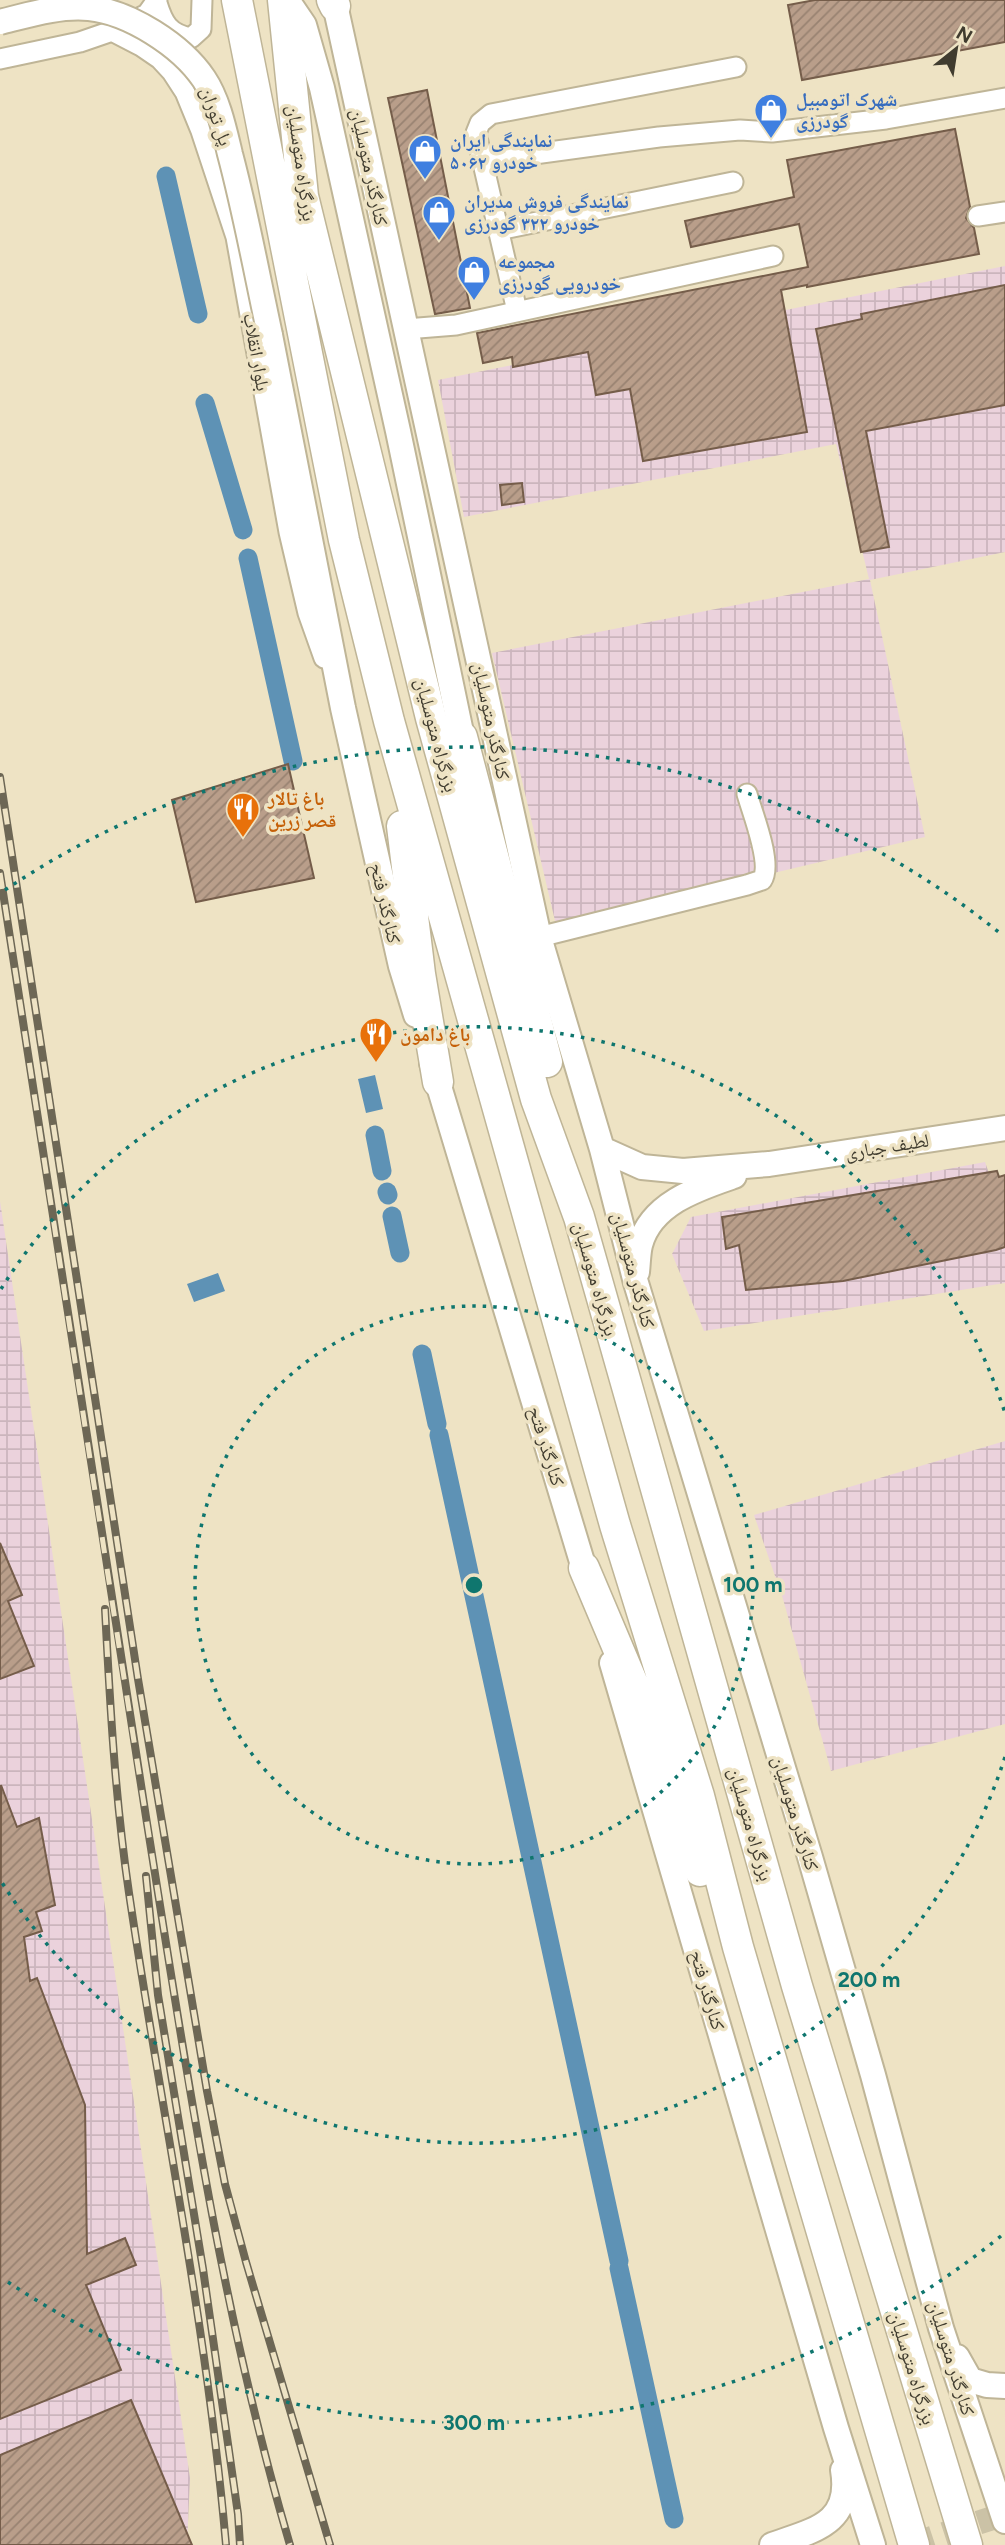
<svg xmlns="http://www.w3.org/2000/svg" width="1005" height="2545" viewBox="0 0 1005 2545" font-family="Figtree,'Noto Naskh Arabic',sans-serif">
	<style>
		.industrial { fill: url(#industrial-grid) }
		.water { fill: #5e92b5 }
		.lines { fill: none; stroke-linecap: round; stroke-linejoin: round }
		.canal { stroke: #5e92b5; stroke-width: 19 }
		.building { fill: url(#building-hatch); stroke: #755d4a; stroke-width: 2 }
		.major-tunnel { stroke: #cbc2a6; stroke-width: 24; stroke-dasharray: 24 12; stroke-linecap: butt }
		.minor-casing { stroke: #bfb597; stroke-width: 23 }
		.major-casing { stroke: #bfb597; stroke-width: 28 }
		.highway-casing { stroke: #bfb597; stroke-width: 33 }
		.minor { stroke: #fff; stroke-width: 19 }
		.major { stroke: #fff; stroke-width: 24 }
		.highway { stroke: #fff; stroke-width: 30 }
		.rail-casing { stroke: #6d6755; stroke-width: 8 }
		.rail { stroke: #eee3c4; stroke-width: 5; stroke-dasharray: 16; stroke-linecap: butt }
		.major-bridge-casing { stroke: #bfb597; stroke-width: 28; stroke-linecap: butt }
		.major-bridge { stroke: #fff; stroke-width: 24 }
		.ring { fill: none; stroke: #0f766e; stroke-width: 3.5; stroke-dasharray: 3.5 7 }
		.labels { text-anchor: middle; stroke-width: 7; stroke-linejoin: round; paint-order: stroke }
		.shop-label { font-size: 19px; font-weight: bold; fill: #366cbe; stroke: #eee3c4; text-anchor: start }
		.street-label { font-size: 19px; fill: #403c2f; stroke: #eee3c4 }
		.food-label { font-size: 19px; font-weight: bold; fill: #c56008; stroke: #eee3c4; text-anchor: start }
		.centre { fill: #0f766e; stroke: #eee3c4; stroke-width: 3.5 }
		.ring-label { font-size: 21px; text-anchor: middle; font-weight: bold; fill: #0f766e; stroke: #eee3c4; stroke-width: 7; stroke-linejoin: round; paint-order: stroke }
	</style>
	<defs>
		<pattern id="industrial-grid" width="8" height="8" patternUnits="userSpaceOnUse" patternTransform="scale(1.75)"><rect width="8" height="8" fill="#ebd2dc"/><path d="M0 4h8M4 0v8" fill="none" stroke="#cbb5bd"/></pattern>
		<pattern id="building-hatch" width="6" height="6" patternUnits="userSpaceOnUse" patternTransform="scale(1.75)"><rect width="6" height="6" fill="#b99e8a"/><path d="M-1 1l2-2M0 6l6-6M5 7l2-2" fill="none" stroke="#988271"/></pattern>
	</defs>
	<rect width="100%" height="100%" fill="#eee3c4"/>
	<path class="industrial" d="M 1005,266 L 1005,552 L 870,580 L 925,837 L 556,925 L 492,653 L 869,579 L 836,444 L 464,517 L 438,380 Z
		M 985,1162 L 1005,1218 L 1005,1283 L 704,1331 L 672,1254 L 691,1217 Z
		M 0,1201 L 190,2478 L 187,2545 L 0,2545 Z
		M 1005,1441 L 1005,1724 L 831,1771 L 783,1599 L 754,1515 Z"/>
	<path class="water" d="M 375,1075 L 383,1109 L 366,1113 L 358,1079 Z
		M 218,1273 L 225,1291 L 194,1302 L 187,1284 Z"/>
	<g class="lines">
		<path class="canal" d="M 166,176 L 198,314
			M 205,403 L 243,530
			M 248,558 L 293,761
			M 375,1135 L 382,1171
			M 387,1192 L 388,1195
			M 392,1216 L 400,1253
			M 422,1354 L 437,1424
			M 439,1435 L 619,2261
			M 619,2268 L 674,2519"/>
	</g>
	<path class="building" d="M 815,0 L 1005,0 L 1005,42 L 802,80 L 788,5 Z
		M 427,90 L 470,308 L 435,314 L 388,98 Z
		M 955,129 L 970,207 L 966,218 L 974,228 L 979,254 L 807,287 L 807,285 L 781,290 L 807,432 L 643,461 L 630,389 L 596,395 L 588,352 L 513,367 L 512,357 L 483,363 L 477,333 L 808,267 L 799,224 L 691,247 L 685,221 L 794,197 L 787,160 Z
		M 1005,285 L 1005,405 L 866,431 L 889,547 L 861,552 L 816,329 L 862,319 L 861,314 Z
		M 522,483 L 524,502 L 502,505 L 500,485 Z
		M 288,764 L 314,878 L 196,902 L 172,800 Z
		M 997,1171 L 999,1177 L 1005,1175 L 1005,1247 L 996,1250 L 843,1281 L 746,1290 L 739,1245 L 726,1249 L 722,1217 Z
		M 0,1543 L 22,1595 L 8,1601 L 34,1666 L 0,1679 Z
		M 1,1785 L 17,1827 L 39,1818 L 55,1905 L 36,1912 L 42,1931 L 24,1937 L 30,1981 L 37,1978 L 85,2105 L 87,2254 L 125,2238 L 136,2265 L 86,2285 L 121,2370 L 0,2419 Z
		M 131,2400 L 192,2545 L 0,2545 L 0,2455 Z"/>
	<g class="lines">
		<path class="major-tunnel" d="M 910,2545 L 1005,2514"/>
		<defs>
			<path id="minor" d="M 157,3 C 163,23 169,34 191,38 L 201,29 L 202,0
				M 123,26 L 147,14 L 157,0
				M 0,59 L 80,42 L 112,31 L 141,46 L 160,59 L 172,72 L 185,92 L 201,131 L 236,237 L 289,532 L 308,613 L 324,658
				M 483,161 L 659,137 L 740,130 L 772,132 L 886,119 L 1005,98
				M 978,216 L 1005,212
				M 498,230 L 733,182
				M 517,311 L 476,133 L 480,123 L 491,114 L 736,67
				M 406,329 L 456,325 L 773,256
				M 539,937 L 747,885 L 762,880 C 773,864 752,812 747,794"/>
			<path id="major" d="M 287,0 L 304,25 L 322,88 L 398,431 L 462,737
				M 334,0 L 539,937 L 602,1149 L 636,1283 L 810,1857 L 873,2075 L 941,2328 L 1005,2521
				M 270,335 L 343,708 L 401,966 L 416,1015
				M 432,1063 L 589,1585
				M 602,1149 L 642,1167 L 683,1171 L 769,1164 L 1005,1128
				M 637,1272 C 638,1263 638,1253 640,1245 C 651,1203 699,1188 734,1176
				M 612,1663 L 836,2428 L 873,2545
				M 957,2357 L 970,2380 L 987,2385 L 1005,2386
				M 772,2545 C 814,2530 852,2524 843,2470"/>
			<path id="highway" d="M 237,0 L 344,540 L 389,721 L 615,1525 L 699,1796 L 738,1947 L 914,2545
				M 283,0 L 303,196 L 431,718 L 536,1099 L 579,1217 L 797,1986 L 967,2545
				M 332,0 L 335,6
				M 462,737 L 547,1062
				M 402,826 L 420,974 L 438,1082
				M 584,1568 L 661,1750 L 700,1871"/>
		</defs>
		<use href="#minor" class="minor-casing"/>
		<use href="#major" class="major-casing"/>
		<use href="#highway" class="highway-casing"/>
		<use href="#minor" class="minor"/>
		<use href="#major" class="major"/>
		<use href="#highway" class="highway"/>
		<defs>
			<path id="rail" d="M 0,777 L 138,1679 L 207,2091 L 225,2184 L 246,2262 L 330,2545
				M 0,873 C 49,1188 96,1503 146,1817 C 185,2061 220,2308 290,2545
				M 105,1609 C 110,1704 115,1798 129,1893 C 161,2110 207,2326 226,2545
				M 146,1876 L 158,1995 L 203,2269 L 238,2514 L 240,2545"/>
		</defs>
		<use href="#rail" class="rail-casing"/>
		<use href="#rail" class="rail"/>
		<defs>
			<path id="major-bridge" d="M 0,22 C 28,15 60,5 89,8 C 129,12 181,45 204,79 C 218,100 224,129 230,154 C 246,214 257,275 270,335"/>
		</defs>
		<use href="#major-bridge" class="major-bridge-casing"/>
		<use href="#major-bridge" class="major-bridge"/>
	</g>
	<g class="ring">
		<circle cx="474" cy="1585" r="279"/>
		<path d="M1005 1757A558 558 0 0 1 1 1881M1 1289A558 558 0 0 1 1005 1413"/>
		<path d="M1001 2236A838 838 0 0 1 5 2280M5 890A838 838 0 0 1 1001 934"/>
	</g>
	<defs>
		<symbol id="shop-pin" viewBox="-11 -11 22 30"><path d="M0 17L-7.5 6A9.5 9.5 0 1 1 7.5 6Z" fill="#3f7fe0" stroke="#eee3c4"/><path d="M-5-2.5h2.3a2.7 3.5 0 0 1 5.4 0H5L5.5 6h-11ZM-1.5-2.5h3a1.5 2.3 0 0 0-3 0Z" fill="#fff"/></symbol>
		<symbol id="restaurant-pin" viewBox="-11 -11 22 30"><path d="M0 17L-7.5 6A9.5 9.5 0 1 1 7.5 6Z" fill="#e8710a" stroke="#eee3c4"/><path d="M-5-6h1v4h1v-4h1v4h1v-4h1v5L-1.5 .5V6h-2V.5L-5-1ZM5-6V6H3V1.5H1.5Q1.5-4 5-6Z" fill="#fff"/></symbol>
	</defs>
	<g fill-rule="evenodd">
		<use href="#shop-pin" x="752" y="91" width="38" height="52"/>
		<use href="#shop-pin" x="406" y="132" width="38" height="52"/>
		<use href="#shop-pin" x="420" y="193" width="38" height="52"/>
		<use href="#shop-pin" x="455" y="253" width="38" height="52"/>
		<use href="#restaurant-pin" x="224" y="790" width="38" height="52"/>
		<use href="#restaurant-pin" x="357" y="1015" width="38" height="52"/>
	</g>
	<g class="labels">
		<g class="shop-label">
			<text x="796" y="106">شهرک اتومبیل<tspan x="796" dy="22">گودرزی</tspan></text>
			<text x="450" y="147">نمایندگی ایران<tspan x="450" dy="22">خودرو ۵۰۶۲</tspan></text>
			<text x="464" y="208">نمایندگی فروش مدیران<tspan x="464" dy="22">خودرو ۳۲۲ گودرزی</tspan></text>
			<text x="498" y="268">مجموعه<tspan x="498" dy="22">خودرویی گودرزی</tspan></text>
		</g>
		<g class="street-label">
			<text transform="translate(217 116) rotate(71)" y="7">پل توران</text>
			<text transform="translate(302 163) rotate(82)" y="7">بزرگراه متوسلیان</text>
			<text transform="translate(370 167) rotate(78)" y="7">کنارگذر متوسلیان</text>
			<text transform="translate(257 352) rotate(80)" y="7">بلوار انقلاب</text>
			<text transform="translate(492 721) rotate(78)" y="7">کنارگذر متوسلیان</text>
			<text transform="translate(437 735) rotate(75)" y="7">بزرگراه متوسلیان</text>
			<text transform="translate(386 903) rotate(77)" y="7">کنارگذر فتح</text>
			<text transform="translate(887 1146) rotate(-9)" y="7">لطیف جباری</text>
			<text transform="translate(634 1270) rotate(75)" y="7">کنارگذر متوسلیان</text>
			<text transform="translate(596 1279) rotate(74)" y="7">بزرگراه متوسلیان</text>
			<text transform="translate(547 1446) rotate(73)" y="7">کنارگذر فتح</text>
			<text transform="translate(796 1813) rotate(73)" y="7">کنارگذر متوسلیان</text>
			<text transform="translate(751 1824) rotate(74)" y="7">بزرگراه متوسلیان</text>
			<text transform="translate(708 1990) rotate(74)" y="7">کنارگذر فتح</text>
			<text transform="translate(952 2358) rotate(73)" y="7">کنارگذر متوسلیان</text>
			<text transform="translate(913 2368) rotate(73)" y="7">بزرگراه متوسلیان</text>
		</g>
		<g class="food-label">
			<text x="268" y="805">باغ تالار<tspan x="268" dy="22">قصر زرین</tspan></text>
			<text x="400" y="1041">باغ دامون</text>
		</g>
	</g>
	<circle cx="474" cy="1585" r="10" class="centre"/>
	<g class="ring-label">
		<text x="753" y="1592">100 m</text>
		<text x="869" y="1987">200 m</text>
		<text x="474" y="2430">300 m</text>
	</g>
	<g transform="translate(956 49) rotate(30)" stroke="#eee3c4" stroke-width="5" paint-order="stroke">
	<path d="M0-5L12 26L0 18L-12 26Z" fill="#403c2f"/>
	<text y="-10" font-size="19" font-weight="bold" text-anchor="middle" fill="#403c2f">N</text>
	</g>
</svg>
